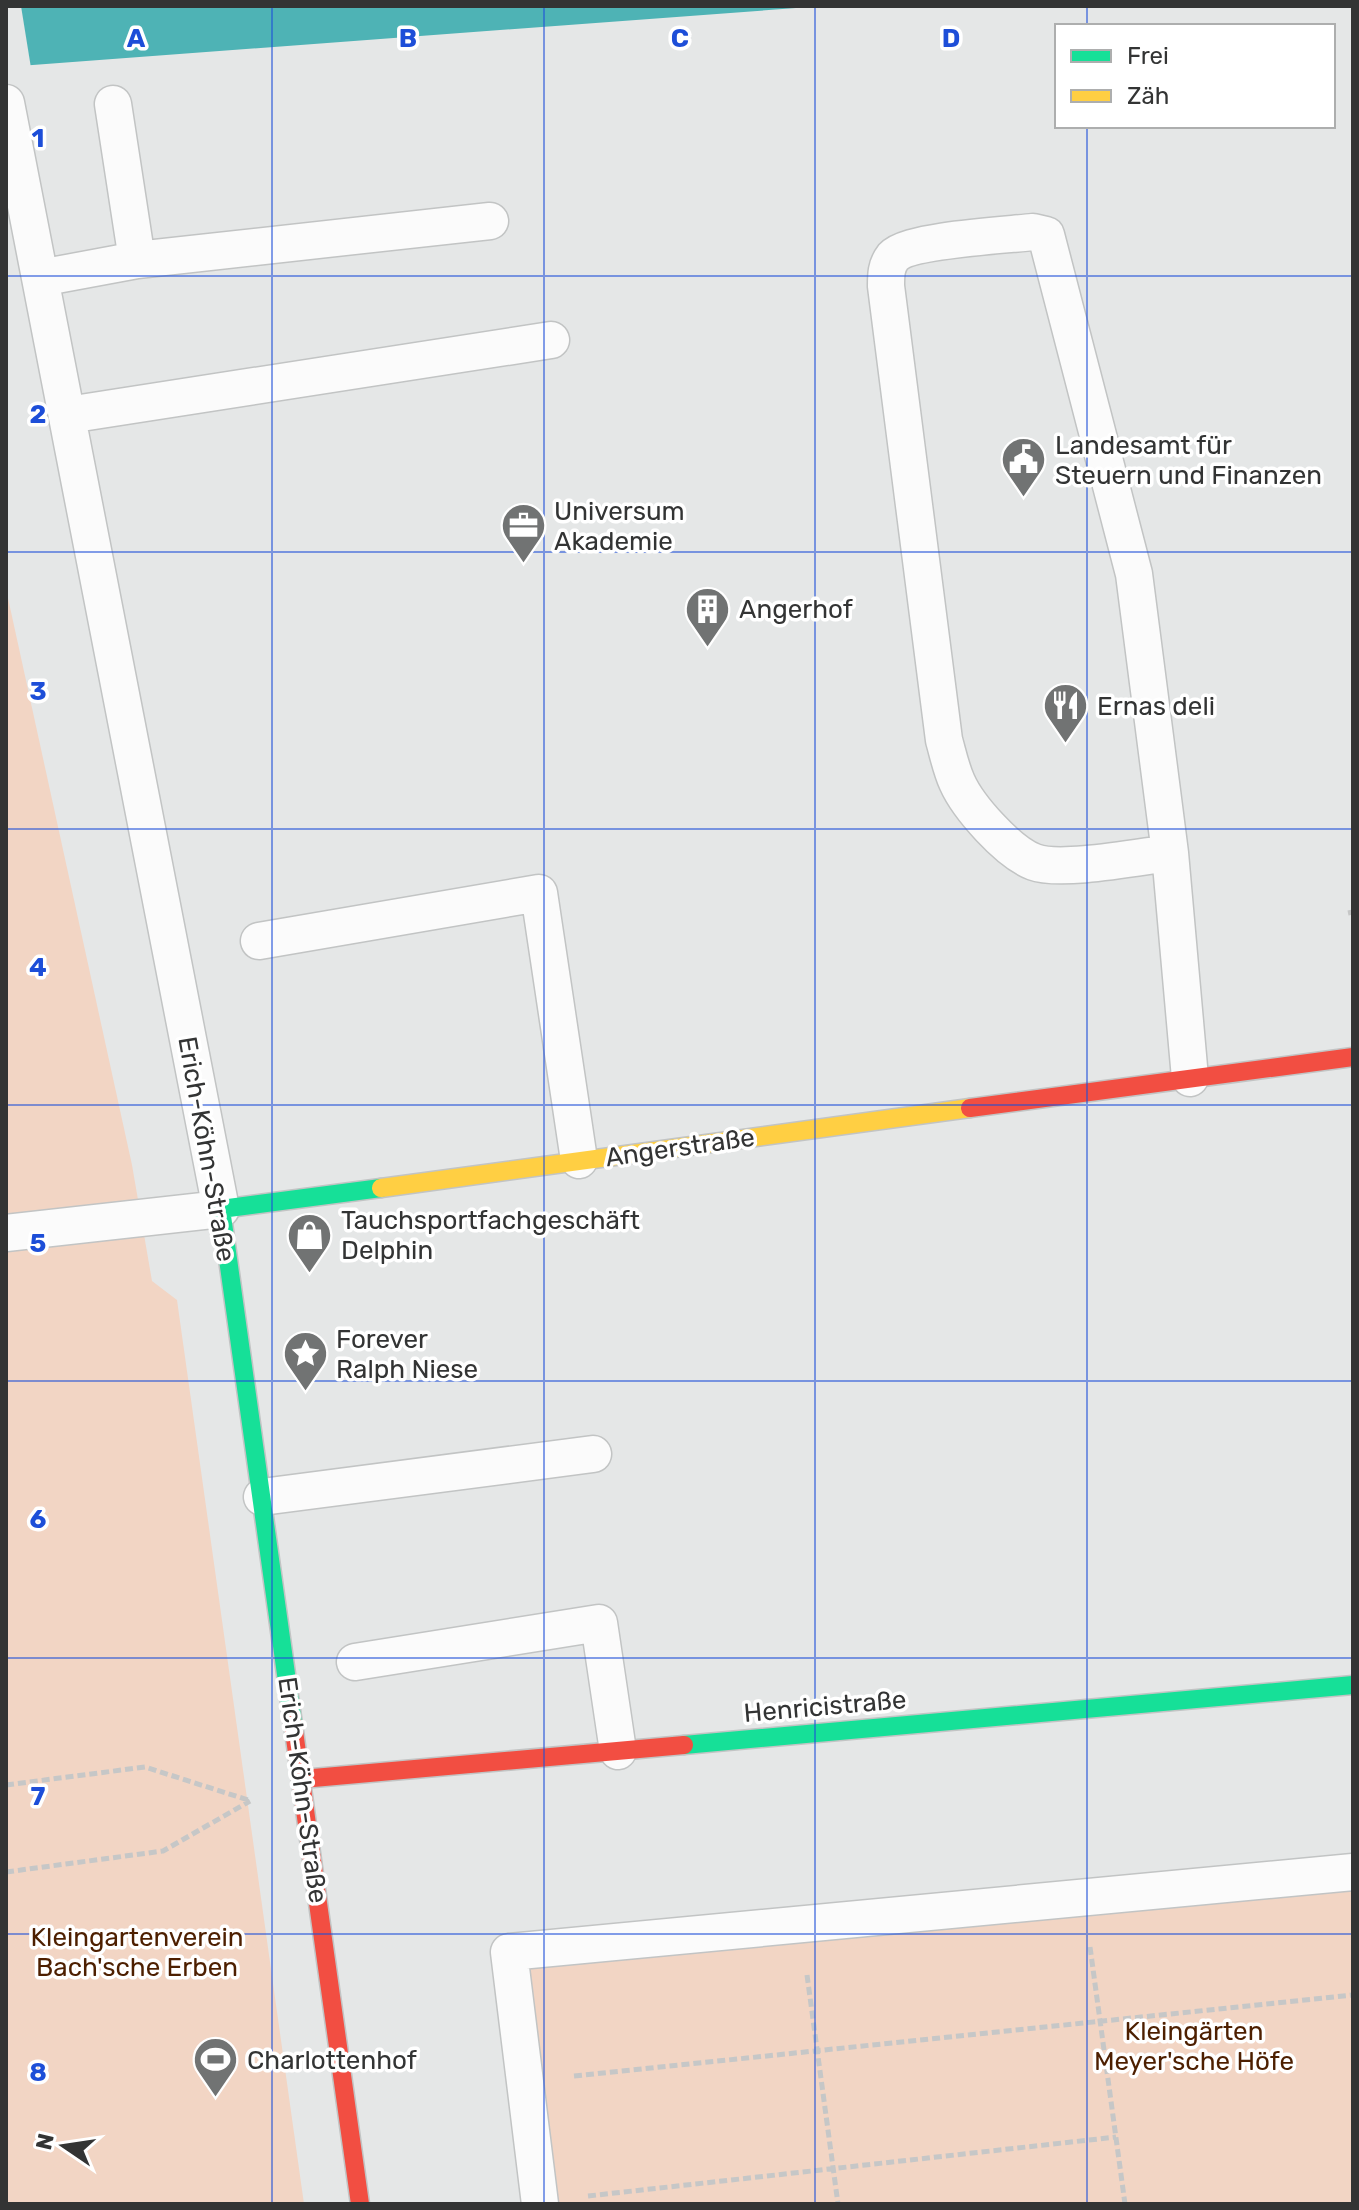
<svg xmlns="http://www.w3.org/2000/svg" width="1359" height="2210" viewBox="0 0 1359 2210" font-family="Rubik,sans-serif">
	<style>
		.green { fill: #f2d5c4 }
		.water { fill: #4eb3b5 }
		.pier { fill: #e5e7e7 }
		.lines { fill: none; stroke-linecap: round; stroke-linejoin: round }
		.lane-casing { stroke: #c2c4c4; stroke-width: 39 }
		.fast-casing { stroke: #c2c4c4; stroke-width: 21 }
		.slow-casing { stroke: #c2c4c4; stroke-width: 21 }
		.jam-casing { stroke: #c2c4c4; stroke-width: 21 }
		.path { stroke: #c6c7c7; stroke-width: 5; stroke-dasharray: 8 4; stroke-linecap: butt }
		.lane { stroke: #fbfbfb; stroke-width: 36 }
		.fast { stroke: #16e098; stroke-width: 18 }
		.slow { stroke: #ffcf43; stroke-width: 18 }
		.jam { stroke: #f24e42; stroke-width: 18 }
		.grid { fill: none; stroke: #1d4ed8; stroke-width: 2; stroke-opacity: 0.55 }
		.labels { text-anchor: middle; stroke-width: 7; stroke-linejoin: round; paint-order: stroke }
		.poi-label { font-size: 26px; fill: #333434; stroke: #fff; text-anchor: start }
		.street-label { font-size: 26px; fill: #333434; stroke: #fff }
		.park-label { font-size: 26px; fill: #4d1f00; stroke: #fff }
		.grid-label { font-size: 26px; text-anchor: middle; font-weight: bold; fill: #1d4ed8; stroke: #fff; stroke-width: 7; stroke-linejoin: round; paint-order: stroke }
	</style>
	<rect width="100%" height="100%" fill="#e5e7e7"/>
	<path class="green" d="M 6,589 L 132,1165 L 152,1281 L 177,1300 L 304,2204 L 6,2204 Z
		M 1353,1872 L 1353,2204 L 540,2204 L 509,1952 Z"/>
	<path class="water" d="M 6,6 L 823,6 L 6,67 Z"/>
	<path class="pier" d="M 6,6 L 21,6 L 31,68 L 6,71 Z"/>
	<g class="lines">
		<defs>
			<path id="lane" d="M 6,103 L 221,1209 L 6,1233
				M 137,260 L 490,221
				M 40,278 L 137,260 L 113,104
				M 68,415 L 551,340
				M 1170,853 C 1138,857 1061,872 1034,862 C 1008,852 968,807 957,782 C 951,769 948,754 944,740 L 886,286 C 886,275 886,266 893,257 C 908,240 1007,235 1033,232 L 1046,235 L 1134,574 L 1170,853 L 1190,1078
				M 259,941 L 539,893 L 579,1160
				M 262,1497 L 593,1454
				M 355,1662 L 599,1623 L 618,1751
				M 540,2204 L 509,1952 L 1353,1872"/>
			<path id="fast" d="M 293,1724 L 221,1209 L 381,1188
				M 684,1745 L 1353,1685"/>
			<path id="slow" d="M 381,1188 L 970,1108"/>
			<path id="jam" d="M 970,1108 L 1353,1057
				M 293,1724 L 360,2204
				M 302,1779 L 684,1745"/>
		</defs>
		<use href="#lane" class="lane-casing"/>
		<use href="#fast" class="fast-casing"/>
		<use href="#slow" class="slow-casing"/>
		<use href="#jam" class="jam-casing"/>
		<path class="path" d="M 1348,913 L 1353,912
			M 6,1785 L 145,1767 L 248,1800
			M 6,1872 L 163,1851 L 250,1801
			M 1090,1947 L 1125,2204
			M 807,1975 L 838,2204
			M 574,2076 L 1353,1995
			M 588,2196 L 1116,2137"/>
		<use href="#lane" class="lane"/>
		<use href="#fast" class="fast"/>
		<use href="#slow" class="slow"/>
		<use href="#jam" class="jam"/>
	</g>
	<path class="grid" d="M 272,6 L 272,2204M 544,6 L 544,2204M 815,6 L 815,2204M 1087,6 L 1087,26M 1087,126 L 1087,2204M 6,276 L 1353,276M 6,552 L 1353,552M 6,829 L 1353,829M 6,1105 L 1353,1105M 6,1381 L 1353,1381M 6,1658 L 1353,1658M 6,1934 L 1353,1934"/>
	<defs>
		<symbol id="civic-pin" viewBox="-11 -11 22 30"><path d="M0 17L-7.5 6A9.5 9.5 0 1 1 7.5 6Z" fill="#717373" stroke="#fff"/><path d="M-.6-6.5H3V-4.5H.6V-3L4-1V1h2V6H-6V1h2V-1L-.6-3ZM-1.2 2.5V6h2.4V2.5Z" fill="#fff"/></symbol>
		<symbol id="office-pin" viewBox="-11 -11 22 30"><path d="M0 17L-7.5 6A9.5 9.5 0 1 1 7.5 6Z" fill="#717373" stroke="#fff"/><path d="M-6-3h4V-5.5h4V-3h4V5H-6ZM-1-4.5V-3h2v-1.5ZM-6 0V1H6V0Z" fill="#fff"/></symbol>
		<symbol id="building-pin" viewBox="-11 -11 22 30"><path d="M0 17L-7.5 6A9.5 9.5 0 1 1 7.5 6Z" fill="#717373" stroke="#fff"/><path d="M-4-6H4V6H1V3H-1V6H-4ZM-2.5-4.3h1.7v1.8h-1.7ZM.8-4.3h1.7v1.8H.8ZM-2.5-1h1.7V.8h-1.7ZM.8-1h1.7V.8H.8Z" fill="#fff"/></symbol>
		<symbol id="restaurant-pin" viewBox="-11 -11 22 30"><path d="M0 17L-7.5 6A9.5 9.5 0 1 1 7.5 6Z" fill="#717373" stroke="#fff"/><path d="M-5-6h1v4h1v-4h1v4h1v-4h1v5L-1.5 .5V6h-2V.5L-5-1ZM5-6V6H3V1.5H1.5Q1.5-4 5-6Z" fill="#fff"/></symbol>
		<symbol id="shop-pin" viewBox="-11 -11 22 30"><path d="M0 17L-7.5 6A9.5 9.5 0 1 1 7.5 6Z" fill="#717373" stroke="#fff"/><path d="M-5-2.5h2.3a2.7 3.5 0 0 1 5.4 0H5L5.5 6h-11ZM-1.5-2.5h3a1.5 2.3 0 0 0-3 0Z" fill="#fff"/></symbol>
		<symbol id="sight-pin" viewBox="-11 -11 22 30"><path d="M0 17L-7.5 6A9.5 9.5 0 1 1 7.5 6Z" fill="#717373" stroke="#fff"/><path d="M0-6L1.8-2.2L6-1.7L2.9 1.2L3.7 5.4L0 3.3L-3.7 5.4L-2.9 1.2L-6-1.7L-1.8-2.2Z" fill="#fff"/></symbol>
		<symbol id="stadium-pin" viewBox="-11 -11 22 30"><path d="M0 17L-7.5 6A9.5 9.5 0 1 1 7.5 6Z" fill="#717373" stroke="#fff"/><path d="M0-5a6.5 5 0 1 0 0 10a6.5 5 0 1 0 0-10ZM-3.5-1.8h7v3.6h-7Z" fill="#fff"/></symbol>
	</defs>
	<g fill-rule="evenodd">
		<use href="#civic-pin" x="998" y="434" width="51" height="69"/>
		<use href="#office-pin" x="498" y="500" width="51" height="69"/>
		<use href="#building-pin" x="682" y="584" width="51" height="69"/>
		<use href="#restaurant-pin" x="1040" y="680" width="51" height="69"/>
		<use href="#shop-pin" x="284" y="1210" width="51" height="69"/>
		<use href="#sight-pin" x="280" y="1328" width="51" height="69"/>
		<use href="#stadium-pin" x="190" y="2034" width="51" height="69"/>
	</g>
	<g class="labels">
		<g class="poi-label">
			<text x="1055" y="454">Landesamt für<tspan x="1055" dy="30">Steuern und Finanzen</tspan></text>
			<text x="554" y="520">Universum<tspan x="554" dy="30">Akademie</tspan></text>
			<text x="739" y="618">Angerhof</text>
			<text x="1097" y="715">Ernas deli</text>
			<text x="341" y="1229">Tauchsportfachgeschäft<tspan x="341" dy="30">Delphin</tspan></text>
			<text x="336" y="1348">Forever<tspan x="336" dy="30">Ralph Niese</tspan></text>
			<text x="247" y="2069">Charlottenhof</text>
		</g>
		<g class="street-label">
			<text transform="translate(680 1147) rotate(-8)" y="9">Angerstraße</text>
			<text transform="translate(207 1149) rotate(80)" y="9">Erich-Köhn-Straße</text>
			<text transform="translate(825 1706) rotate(-5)" y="9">Henricistraße</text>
			<text transform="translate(303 1790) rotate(82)" y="9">Erich-Köhn-Straße</text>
		</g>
		<g class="park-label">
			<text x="137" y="1946">Kleingartenverein<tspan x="137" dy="30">Bach'sche Erben</tspan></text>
			<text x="1194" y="2040">Kleingärten<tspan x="1194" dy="30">Meyer'sche Höfe</tspan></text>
		</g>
	</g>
	<g class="grid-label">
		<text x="136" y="47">A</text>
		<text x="408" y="47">B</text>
		<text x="680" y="47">C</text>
		<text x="951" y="47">D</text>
		<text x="38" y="147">1</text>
		<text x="38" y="423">2</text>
		<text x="38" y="700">3</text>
		<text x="38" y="976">4</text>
		<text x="38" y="1252">5</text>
		<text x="38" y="1528">6</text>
		<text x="38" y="1805">7</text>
		<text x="38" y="2081">8</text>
	</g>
	<rect width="1359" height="2210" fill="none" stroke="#333434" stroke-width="16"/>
	<rect x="1055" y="24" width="280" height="104" fill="#ffffff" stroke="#adaeae" stroke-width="2"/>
	<rect x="1071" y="50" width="40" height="12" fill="#16e098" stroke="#adaeae" stroke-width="2"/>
	<text x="1127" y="64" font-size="24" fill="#333434">Frei</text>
	<rect x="1071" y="90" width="40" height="12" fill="#ffcf43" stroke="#adaeae" stroke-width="2"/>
	<text x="1127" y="104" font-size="24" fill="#333434">Zäh</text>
	<g transform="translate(64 2146) rotate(283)" stroke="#ffffff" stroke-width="6" paint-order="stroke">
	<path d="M0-6L14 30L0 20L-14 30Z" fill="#333434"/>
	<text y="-12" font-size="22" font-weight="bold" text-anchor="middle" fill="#333434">N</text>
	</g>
</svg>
